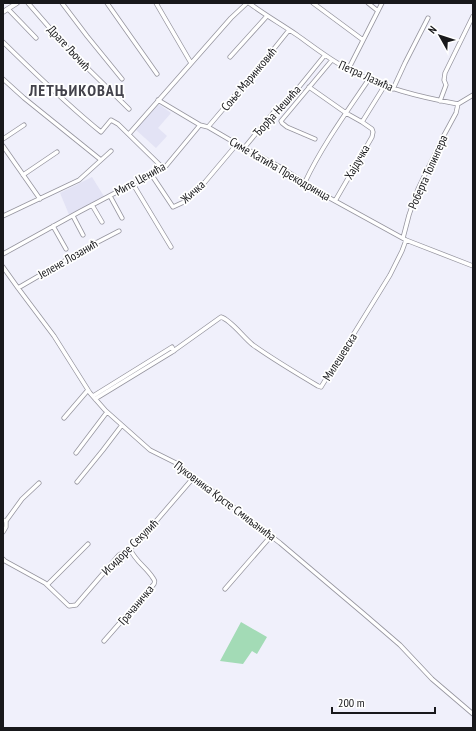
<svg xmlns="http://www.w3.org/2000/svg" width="476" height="731" viewBox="0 0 476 731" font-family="'PT Sans Narrow',sans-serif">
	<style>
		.built { fill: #e3e3f5 }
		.green { fill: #a3dbb6 }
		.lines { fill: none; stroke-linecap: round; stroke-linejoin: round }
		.minor-casing { stroke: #96959f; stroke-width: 5 }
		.tertiary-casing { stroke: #96959f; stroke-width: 5.5 }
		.minor { stroke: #fff; stroke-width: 3.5 }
		.tertiary { stroke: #fff; stroke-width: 4 }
		.labels { text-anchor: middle; stroke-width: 3.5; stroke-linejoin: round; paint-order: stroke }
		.street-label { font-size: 12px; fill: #18181b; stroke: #fff }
		.district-label { font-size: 16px; font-weight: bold; letter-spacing: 1px; fill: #43424b; stroke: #fff }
	</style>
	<rect width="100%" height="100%" fill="#f0f0fb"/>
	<path class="built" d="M 157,103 L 171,113 L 158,128 L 167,136 L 156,148 L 135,129 Z
		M 92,177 L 105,198 L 70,217 L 60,193 Z"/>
	<path class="green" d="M 241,622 L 267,637 L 257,654 L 252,651 L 243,664 L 220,661 Z"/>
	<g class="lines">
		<defs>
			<path id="minor" d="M 28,3 L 69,50 L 129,109
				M 62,3 L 87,36 L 122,79
				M 107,3 L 157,74
				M 156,3 L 191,63
				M 249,3 C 265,15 281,24 297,35 C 314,47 330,60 348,69 C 382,88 420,97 458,104 L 473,95
				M 313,3 L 363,40
				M 368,3 L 378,11
				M 8,9 L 36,38
				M 3,42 C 35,73 66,104 101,132 L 111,120 L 118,124 L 163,168
				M 230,57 L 267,16
				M 348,70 L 382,3
				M 3,79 L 24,98 L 101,160
				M 309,87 L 346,113 L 362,122 L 372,129 L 373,132 L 372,137 L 335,201
				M 393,89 L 405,63 L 428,18
				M 158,100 L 200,125 L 208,127 L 237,144 L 282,168 L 326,196 L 406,240 L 473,266
				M 440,101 L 446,85 L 444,80 L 445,73 L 473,16
				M 362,122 L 385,85
				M 208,127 L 269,55 L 289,30
				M 129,134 L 231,18 L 247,3
				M 3,139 L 24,125
				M 315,139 L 287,127 L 282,123 L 281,121 L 332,60
				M 3,146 L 40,199
				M 244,148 L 277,108 L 282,108 L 325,55
				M 151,174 L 173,207 L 186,201 L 205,182 L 237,144
				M 23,175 L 57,152
				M 305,182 C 322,146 346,113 369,79
				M 133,184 L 171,247
				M 110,196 L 122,218
				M 92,205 L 102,222
				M 3,216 L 79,180 L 111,151
				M 73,216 L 83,235
				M 53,226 L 66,249
				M 403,238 L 409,215 L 418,189 L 443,137 L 456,113 L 458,104
				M 3,254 L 79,212 L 166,166 L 200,125
				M 3,267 L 18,288 L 54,336 L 90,393 L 105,410 L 150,450 L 176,463 L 280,543 L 364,614 L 400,645 L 432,679 L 473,714
				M 18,288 L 92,245 L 119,231
				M 93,396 L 172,347 L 174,351
				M 95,399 L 172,352 L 221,317 C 231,320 243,337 253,345 C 274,360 296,373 318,386 L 321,387 L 390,275 L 402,251 L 406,240
				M 64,418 L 88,390
				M 76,453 L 107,412
				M 77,482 L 103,450 L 122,425
				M 3,520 L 6,521 L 6,527 L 3,532
				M 6,521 L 22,499 L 39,483
				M 3,559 L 5,561 L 45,583 L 69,606 L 76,605 L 119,555 L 130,549 L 139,541 L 194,477
				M 47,585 L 88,544
				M 225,589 L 271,536
				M 104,641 L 154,584 C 155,581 155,581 153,578 C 146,567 136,562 130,549"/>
			<path id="tertiary" d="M 3,12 L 17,3"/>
		</defs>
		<use href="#minor" class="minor-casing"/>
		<use href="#tertiary" class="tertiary-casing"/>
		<use href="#minor" class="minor"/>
		<use href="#tertiary" class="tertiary"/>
	</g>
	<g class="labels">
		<g class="street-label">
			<text transform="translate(69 48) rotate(47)" y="4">Драге Љочић</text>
			<text transform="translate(366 76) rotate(24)" y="4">Петра Лазића</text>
			<text transform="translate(249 79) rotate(-50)" y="4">Соње Маринковић</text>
			<text transform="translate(277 111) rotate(-48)" y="4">Ђорђа Нешића</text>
			<text transform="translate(357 162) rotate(-60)" y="4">Хајдучка</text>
			<text transform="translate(280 169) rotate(30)" y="4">Симе Катића Прекодринца</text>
			<text transform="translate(428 172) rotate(-66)" y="4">Роберта Толингера</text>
			<text transform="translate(140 179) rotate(-29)" y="4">Мите Ценића</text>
			<text transform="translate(193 192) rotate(-42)" y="4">Жичка</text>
			<text transform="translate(68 259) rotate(-30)" y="4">Јелене Лозанић</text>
			<text transform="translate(340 357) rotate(-58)" y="4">Милешевска</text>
			<text transform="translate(225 501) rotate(37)" y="4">Пуковника Крсте Смиљанића</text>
			<text transform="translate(130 547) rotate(-45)" y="4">Исидоре Секулић</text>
			<text transform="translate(136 605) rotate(-50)" y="4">Грачаничка</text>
		</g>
		<g class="district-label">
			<text x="77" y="96">ЛЕТЊИКОВАЦ</text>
		</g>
	</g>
	<rect width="476" height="731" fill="none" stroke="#18181b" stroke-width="8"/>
	<g transform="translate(440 36) rotate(309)" stroke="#ffffff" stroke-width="3" paint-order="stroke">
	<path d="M0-3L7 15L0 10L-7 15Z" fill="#18181b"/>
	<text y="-6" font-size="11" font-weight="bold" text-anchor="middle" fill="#18181b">N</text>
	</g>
	<path d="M332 707v6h103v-6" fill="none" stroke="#18181b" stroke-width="2"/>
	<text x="338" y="707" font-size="12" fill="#18181b" stroke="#ffffff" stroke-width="3" paint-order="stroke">200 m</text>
</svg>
